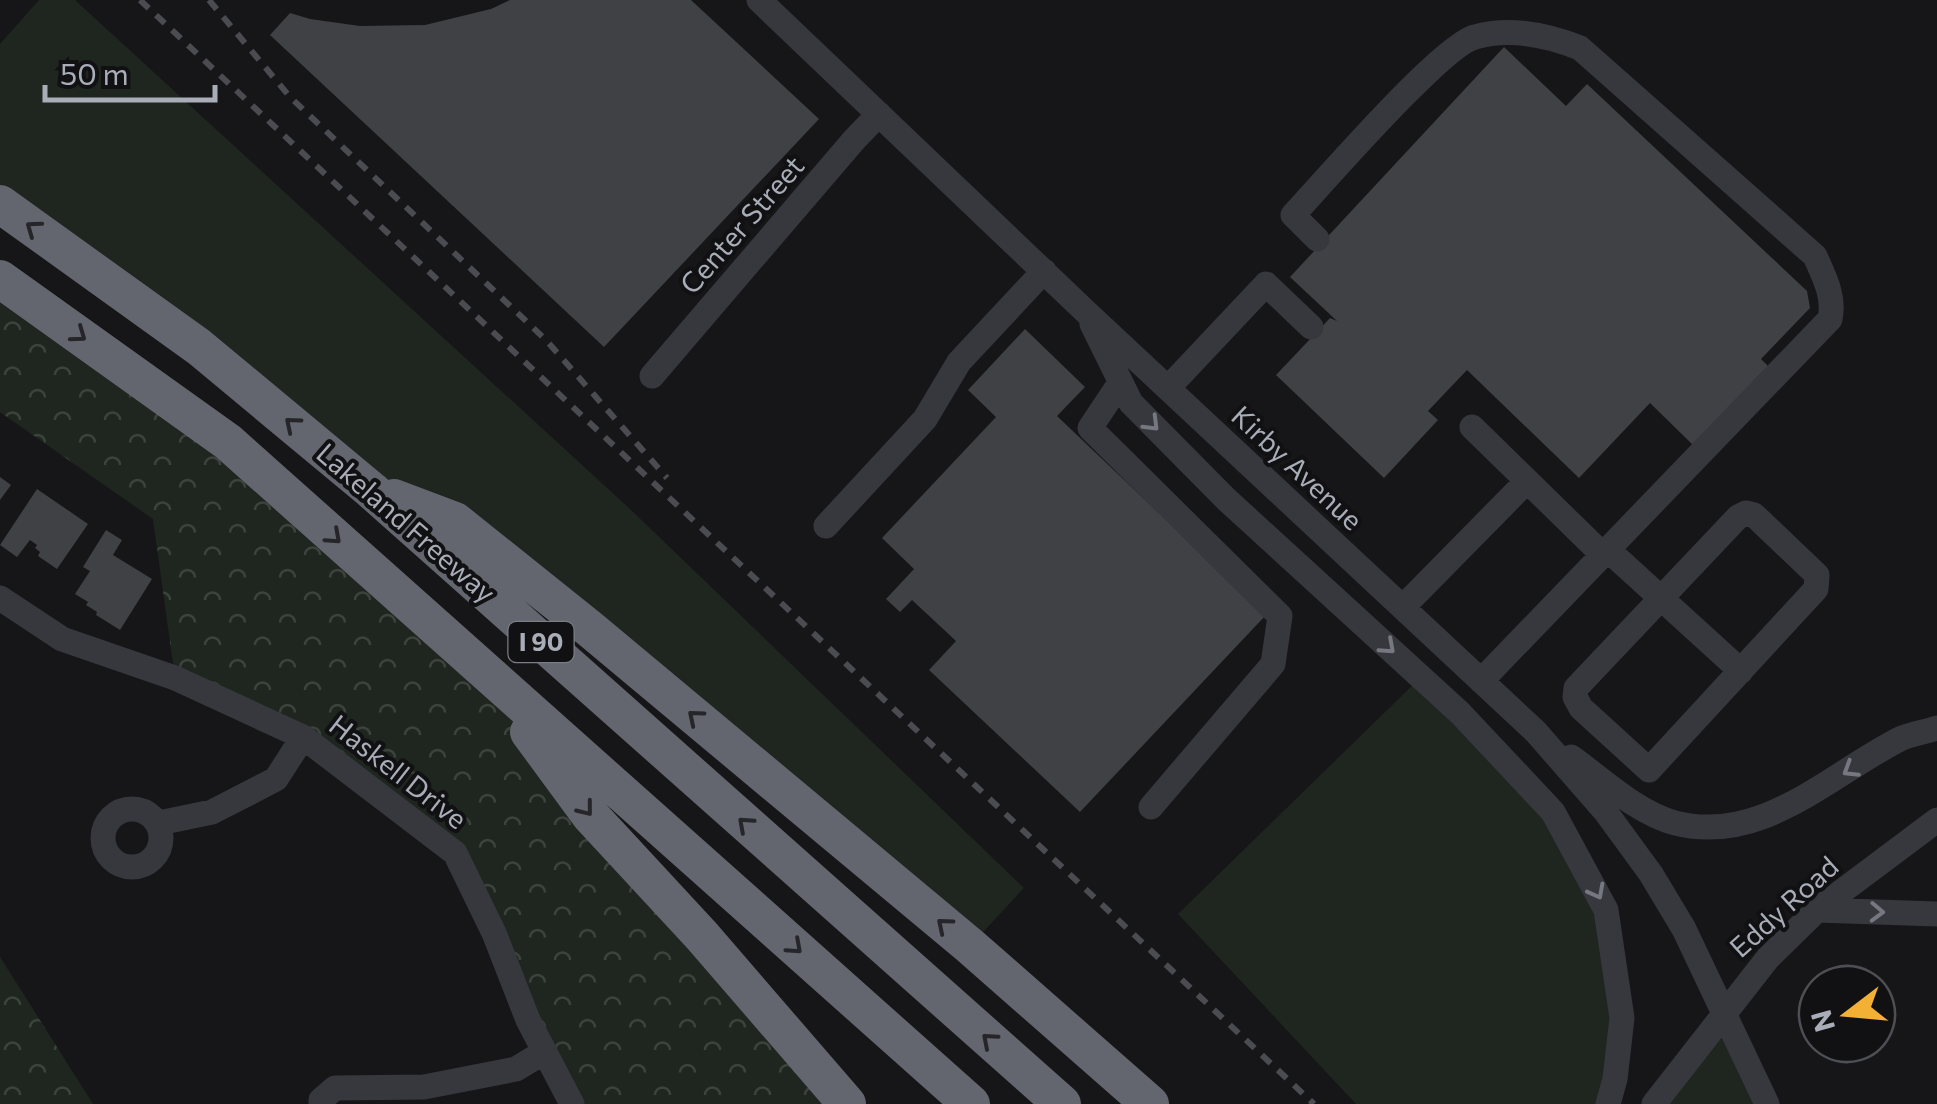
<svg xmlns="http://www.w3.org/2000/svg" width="1937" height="1104" viewBox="0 0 1937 1104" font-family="Commissioner,sans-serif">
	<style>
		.grass { fill: #1e261f }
		.forest { fill: url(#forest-crowns) }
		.building { fill: #404145 }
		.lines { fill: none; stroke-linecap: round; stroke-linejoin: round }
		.minor { stroke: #37383d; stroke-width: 25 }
		.highway { stroke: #63666e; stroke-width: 38 }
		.rail { stroke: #4a4c52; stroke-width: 6; stroke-dasharray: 12 10; stroke-linecap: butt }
		.oneway { stroke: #26262a }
		.oneway2 { stroke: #757881 }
		.labels { text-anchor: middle; stroke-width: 8; stroke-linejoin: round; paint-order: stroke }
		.shield { fill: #111113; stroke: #7b7e86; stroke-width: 2.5 }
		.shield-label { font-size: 25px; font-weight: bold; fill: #a8adb8 }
		.street-label { font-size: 28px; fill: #a8adb8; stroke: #111113 }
	</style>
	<defs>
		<pattern id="forest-crowns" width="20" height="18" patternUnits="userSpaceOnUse" patternTransform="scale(2.5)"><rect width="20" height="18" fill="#1e261f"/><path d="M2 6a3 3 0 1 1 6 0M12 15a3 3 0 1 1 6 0" fill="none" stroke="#3c433d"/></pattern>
	</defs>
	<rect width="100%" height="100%" fill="#161618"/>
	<path class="grass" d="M 39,0 L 75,0 L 629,508 L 1024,888 L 970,946 L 590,629 L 371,490 L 0,204 L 0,44 Z
		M 1421,677 L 1553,812 L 1606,910 L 1622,1018 L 1608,1104 L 1356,1104 L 1178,914 Z
		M 1724,1013 L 1767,1104 L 1654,1104 Z"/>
	<path class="forest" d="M 0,279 L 486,674 L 847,1104 L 572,1104 L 455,853 L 323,750 L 175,678 L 153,519 L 0,412 Z
		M 0,957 L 93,1104 L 0,1104 Z"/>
	<path class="building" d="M 510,0 L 691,0 L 819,119 L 604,347 L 270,35 L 290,13 L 310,19 L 360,26 L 425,25 L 491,9 Z
		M 1504,47 L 1566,106 L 1587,84 L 1807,291 L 1810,308 L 1761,359 L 1768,366 L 1693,445 L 1650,403 L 1579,478 L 1467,370 L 1428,411 L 1438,420 L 1384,478 L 1276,375 L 1330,318 L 1337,321 L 1290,277 Z
		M 1025,329 L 1085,387 L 1057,416 L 1266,615 L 1080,812 L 929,670 L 956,641 L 912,600 L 900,612 L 886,599 L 914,569 L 882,538 L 996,417 L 968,390 Z
		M 0,477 L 11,485 L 0,500 Z
		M 37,489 L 88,524 L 57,569 L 38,556 L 40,552 L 35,548 L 37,545 L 30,540 L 17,557 L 0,545 Z
		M 106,530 L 122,540 L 113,555 L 152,579 L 120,630 L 96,615 L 97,612 L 86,605 L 88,602 L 75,594 L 90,571 L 83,567 Z"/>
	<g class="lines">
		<path class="minor" d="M 759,0 L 1085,311 L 1536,732 L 1605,811 L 1651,874 L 1684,929 L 1767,1104
			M 1317,239 L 1293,215 C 1323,183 1442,45 1475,37 C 1510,27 1547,35 1580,48 L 1815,256 C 1824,277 1835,296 1830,319 L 1481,681
			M 1092,324 L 1131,403 L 1226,499 L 1460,713 L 1553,812 L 1606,910 L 1622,1018 L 1615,1079 L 1608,1104
			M 652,376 L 854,140 L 879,114
			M 1120,383 L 1090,428 L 1280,616 L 1273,664 L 1151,807
			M 1168,388 L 1266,284 L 1311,327
			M 1472,427 L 1602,554
			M 1746,513 L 1754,515 L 1817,575 L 1816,589 L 1649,770 L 1581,708 L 1575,697 L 1576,688 L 1738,517 Z
			M 826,526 L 925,419 L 959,362 L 1044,271
			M 1607,549 L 1741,671
			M 0,598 L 62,639 L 175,678 L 303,737 L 455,853 L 494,933 L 528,1020 L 572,1104
			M 1403,607 L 1527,481
			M 1571,757 C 1602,779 1637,813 1675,823 C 1762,845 1829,775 1900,739 C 1911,734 1925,732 1937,728
			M103 838a29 29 0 1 1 58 0a29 29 0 1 1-58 0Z
			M 159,823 L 212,812 L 276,779 L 303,737
			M 1817,910 L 1937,914
			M 321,1104 L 321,1100 L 335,1088 L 424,1087 L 516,1069 L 544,1052
			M 1654,1104 L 1768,958 L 1817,910 L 1937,820"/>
		<path class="highway" d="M 0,204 L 199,347 L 371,490 L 1062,1104
			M 0,279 L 228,442 L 971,1104
			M 394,498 L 455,521 L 590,629 L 970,946 L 1150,1104
			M 529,732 L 590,815 L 702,936 L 847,1104"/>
		<path class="rail" d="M 140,0 L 1314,1104
			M 209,0 L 290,97 L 546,340 L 667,478"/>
	</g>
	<defs><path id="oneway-chevron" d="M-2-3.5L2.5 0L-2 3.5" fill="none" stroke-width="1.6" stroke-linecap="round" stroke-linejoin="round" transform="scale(2.5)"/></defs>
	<g class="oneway">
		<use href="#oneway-chevron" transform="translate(33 228) rotate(-144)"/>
		<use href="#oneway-chevron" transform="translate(79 335) rotate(36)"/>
		<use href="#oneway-chevron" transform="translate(292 424) rotate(-140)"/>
		<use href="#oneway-chevron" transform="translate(334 537) rotate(42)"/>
		<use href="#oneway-chevron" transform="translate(695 717) rotate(-140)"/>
		<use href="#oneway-chevron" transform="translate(586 809) rotate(52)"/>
		<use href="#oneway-chevron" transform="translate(745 824) rotate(-138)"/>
		<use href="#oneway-chevron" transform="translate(944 925) rotate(-140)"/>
		<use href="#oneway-chevron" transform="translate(795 947) rotate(42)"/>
		<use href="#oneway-chevron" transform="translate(989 1040) rotate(-139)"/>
	</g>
	<g class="oneway2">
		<use href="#oneway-chevron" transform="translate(1152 424) rotate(45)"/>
		<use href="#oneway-chevron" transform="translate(1388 647) rotate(42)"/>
		<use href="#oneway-chevron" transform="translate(1850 770) rotate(148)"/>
		<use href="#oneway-chevron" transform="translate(1597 892) rotate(62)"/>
		<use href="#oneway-chevron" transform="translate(1877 912) rotate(2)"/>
	</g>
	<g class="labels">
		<rect class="shield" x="508.5" y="622" width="65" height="40" rx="8"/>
		<g class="shield-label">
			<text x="541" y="651">I 90</text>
		</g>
		<g class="street-label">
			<text transform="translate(742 225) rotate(-49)" y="10">Center Street</text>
			<text transform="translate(1297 468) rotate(43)" y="10">Kirby Avenue</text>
			<text transform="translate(406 523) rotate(41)" y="10">Lakeland Freeway</text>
			<text transform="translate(398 772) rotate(38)" y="10">Haskell Drive</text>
			<text transform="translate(1784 907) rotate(-42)" y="10">Eddy Road</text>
		</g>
	</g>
	<g transform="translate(1847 1014) rotate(254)"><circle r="48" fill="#111113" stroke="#4d4f55" stroke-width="2.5"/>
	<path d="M0-8L18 38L0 25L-18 38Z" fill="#f2b134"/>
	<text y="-15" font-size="28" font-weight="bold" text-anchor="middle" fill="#a8adb8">N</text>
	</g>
	<path d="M45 85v15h170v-15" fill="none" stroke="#a8adb8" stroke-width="5"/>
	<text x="60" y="85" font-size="30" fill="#a8adb8" stroke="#111113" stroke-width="8" paint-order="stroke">50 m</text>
</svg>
